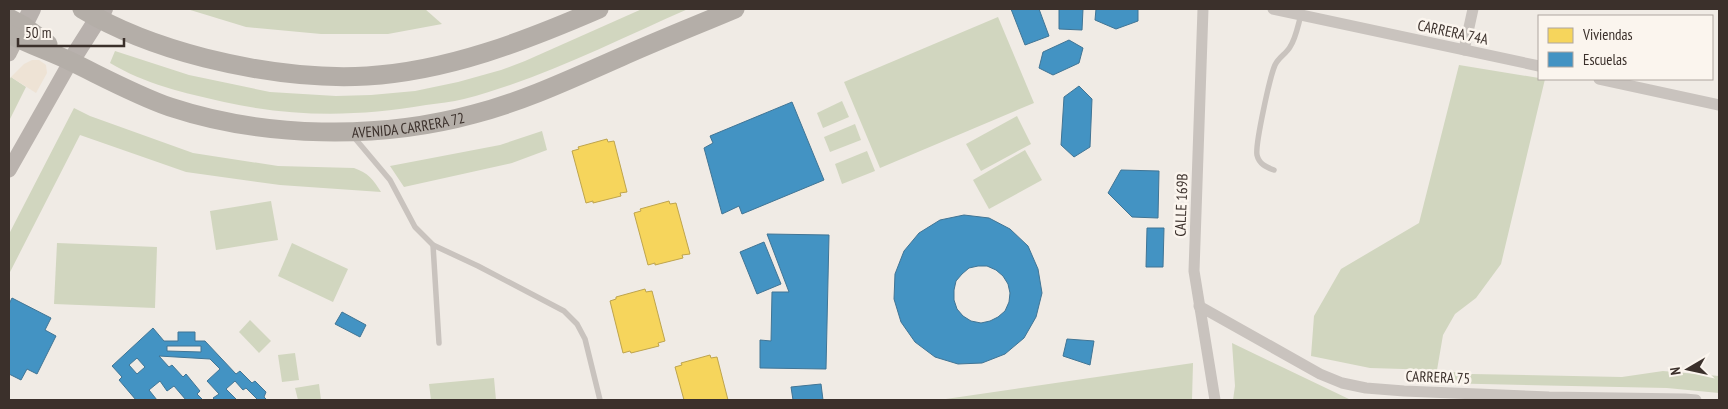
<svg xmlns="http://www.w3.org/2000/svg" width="1728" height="409" viewBox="0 0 1728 409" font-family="'PT Sans Narrow',sans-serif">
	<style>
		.green { fill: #d1d6bf }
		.plaza { fill: #eee3d5 }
		.homes { fill: #f6d55c; stroke: #bea44d }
		.schools { fill: #4393c3; stroke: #417595; fill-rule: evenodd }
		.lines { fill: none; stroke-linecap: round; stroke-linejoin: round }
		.service { stroke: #c9c3be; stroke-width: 5.5 }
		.minor { stroke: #c9c3be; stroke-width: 11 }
		.secondary { stroke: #bab3ae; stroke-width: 15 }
		.primary { stroke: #b8b1ad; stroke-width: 18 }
		.trunk { stroke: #b4aea8; stroke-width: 19 }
		.labels { text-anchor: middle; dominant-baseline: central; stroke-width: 5; stroke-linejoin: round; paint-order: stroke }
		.street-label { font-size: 15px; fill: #3b302b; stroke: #fbf5ee }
	</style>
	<rect width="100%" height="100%" fill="#f0ebe5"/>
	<g class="green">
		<polygon points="187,9 425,9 442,24 388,34 321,34 246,27"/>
		<path d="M642,9h46c-73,32 -147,70 -224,90 -12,3 -25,4 -38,6 -70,12 -133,12 -202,-3 -40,-9 -79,-18 -114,-39l5,-12 74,24 81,17 66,4 35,-1 44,-4 43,-9 43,-12 24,-9z"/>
		<polygon points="998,17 1034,103 880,168 844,82"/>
		<polygon points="1459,65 1545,79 1501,264 1476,298 1455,314 1443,335 1437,370 1471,374 1622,377 1663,371 1719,376 1719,393 1667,388 1437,383 1436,370 1370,368 1311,356 1314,316 1341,269 1419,223"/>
		<polygon points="11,77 26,87 9,121 9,80"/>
		<polygon points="842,101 849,117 823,128 817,113"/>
		<path d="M74,108l16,8 103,37 85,13 76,2c14,5 19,11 27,24l-101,-7 -94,-13 -106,-37 -71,139v-40z"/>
		<polygon points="1017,116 1031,144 981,171 966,144"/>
		<polygon points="855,124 861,140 830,152 824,137"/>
		<polygon points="542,131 547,150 512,163 404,187 390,166 500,145"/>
		<polygon points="1025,150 1042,180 989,209 973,180"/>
		<polygon points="867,151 875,171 842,184 835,164"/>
		<polygon points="271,201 278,240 216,250 210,211"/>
		<polygon points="57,243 157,247 155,308 54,304"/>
		<polygon points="292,243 348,269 333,302 278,276"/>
		<polygon points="250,320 271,341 259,353 239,332"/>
		<polygon points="1232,343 1351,400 1233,400 1235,386"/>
		<polygon points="295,353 299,380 282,382 278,355"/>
		<polygon points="1193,363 1192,400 939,400"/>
		<polygon points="494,378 496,400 431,400 429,384"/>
		<polygon points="319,384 321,400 298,400 295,388"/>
	</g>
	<polygon class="plaza" points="32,60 39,60 46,65 47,73 36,93 11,77 24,64"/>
	<g class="homes">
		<polygon points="607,139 608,142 614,141 627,192 620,193 621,196 593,203 593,201 586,203 572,151 579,149 578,147"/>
		<polygon points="669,201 670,204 676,203 690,254 682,255 683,258 655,265 655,263 648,265 634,213 641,211 640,209"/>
		<polygon points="645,289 646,292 652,291 665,341 658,343 659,346 631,353 630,351 623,353 610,301 616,299 616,297"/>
		<polygon points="710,355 711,358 717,357 728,400 684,400 675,367 682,365 681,363"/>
	</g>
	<g class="schools">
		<polygon points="1011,9 1039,9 1049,36 1025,45"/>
		<polygon points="1059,9 1083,9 1082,30 1059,29"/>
		<polygon points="1096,9 1138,9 1138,21 1116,29 1095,20"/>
		<polygon points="1069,40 1083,48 1079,63 1053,75 1039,68 1043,52"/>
		<polygon points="1079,86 1092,99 1090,147 1074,157 1061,145 1064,97"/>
		<polygon points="792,102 824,180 742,214 739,206 722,214 704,148 713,143 710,136"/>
		<polygon points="1121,170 1159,171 1158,218 1132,217 1108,193"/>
		<path d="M964,215l25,3 21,11 18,17 10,23 4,24 -6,24 -12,21 -19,16 -23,9 -24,1 -23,-7 -20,-15 -14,-20 -7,-23 1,-25 9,-23 15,-18 21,-13zM978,266h9l9,4 7,6 5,8 2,9 -1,9 -4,9 -7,6 -8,4 -9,2 -10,-2 -8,-5 -6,-7 -3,-9v-10l2,-9 6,-7 7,-6z"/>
		<polygon points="1147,228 1164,228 1163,267 1146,267"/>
		<polygon points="767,234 829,235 826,369 760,368 760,340 771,341 772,292 789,292"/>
		<polygon points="764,242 781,284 757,294 740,252"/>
		<polygon points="12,298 51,318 45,330 56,336 37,374 27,369 21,380 9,374 9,304"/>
		<polygon points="342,312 366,325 360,337 335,324"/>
		<path d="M153,328l11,13h14v-9h17v9h10l31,33 4,-3 12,12 3,-2 11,11 -2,5 3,3h-9l-12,-12 -3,2 -8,-9 -9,8 11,11h-22l-2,-2 6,-4 -12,-13 13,-12 -10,-10 -51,-3 10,11 3,-2 11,12 3,-3 14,17 -3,3 6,6h-17l-12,-14 -7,5 -7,-10 -11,9 8,10h-21l-17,-20 3,-3 -10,-11zM167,346h34v6l-34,-1zM137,358l8,9 -8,7 -8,-9z"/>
		<polygon points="1067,339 1094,341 1090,365 1063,356"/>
		<polygon points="821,384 823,400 793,400 791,387"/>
	</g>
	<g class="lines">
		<g class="service">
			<polyline points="353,136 390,180 415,227 433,245 478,266 564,311 577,324 585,339 600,400"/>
			<path d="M1274,170c-8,-3 -15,-6 -17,-15 -2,-10 13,-79 18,-90 4,-8 11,-11 15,-18 6,-9 8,-22 11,-32"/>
			<polyline points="433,245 439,343"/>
		</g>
		<g class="minor">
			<polyline points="1203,9 1194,271 1215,400"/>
			<polyline points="1273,9 1539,66"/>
			<polyline points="1464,50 1473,9"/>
			<polyline points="1599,79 1719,105"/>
			<polyline points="1199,306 1320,374 1342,383 1366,388 1404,391 1549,397 1685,399 1696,400"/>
		</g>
		<g class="secondary">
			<polyline points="9,54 17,38"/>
			<polyline points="9,170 71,61"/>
		</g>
		<g class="primary">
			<polyline points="18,37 32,9"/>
			<polyline points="71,61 104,9"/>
		</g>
		<g class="trunk">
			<path d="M82,9c38,23 80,38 123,49 52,13 108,21 162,18 81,-5 158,-35 232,-67"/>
			<polyline points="9,18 24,26 48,44"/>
			<path id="s1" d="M9,34c20,11 43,18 63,28 33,16 64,33 98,45 94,31 209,33 304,7 51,-13 99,-36 147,-57 38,-17 76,-32 114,-48"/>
		</g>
	</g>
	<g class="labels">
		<g class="street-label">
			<text transform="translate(1453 32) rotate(12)">CARRERA 74A</text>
			<text stroke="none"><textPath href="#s1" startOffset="418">AVENIDA CARRERA 72</textPath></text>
			<text transform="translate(1181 205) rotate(-88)">CALLE 169B</text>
			<text transform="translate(1438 377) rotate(2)">CARRERA 75</text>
		</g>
	</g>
	<rect width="1728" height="409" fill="none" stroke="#3b302b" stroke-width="20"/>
	<rect x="1538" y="15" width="175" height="65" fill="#fbf5ee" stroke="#aea6a0"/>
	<rect x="1548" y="28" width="25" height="15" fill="#f6d55c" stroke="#aea6a0"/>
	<text x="1583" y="40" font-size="15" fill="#3b302b">Viviendas</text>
	<rect x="1548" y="52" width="25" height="15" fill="#4393c3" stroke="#aea6a0"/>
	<text x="1583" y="65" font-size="15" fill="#3b302b">Escuelas</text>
	<g transform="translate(1688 369) rotate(261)" stroke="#fbf5ee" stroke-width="4" paint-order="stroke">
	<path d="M0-4L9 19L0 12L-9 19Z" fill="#3b302b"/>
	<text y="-8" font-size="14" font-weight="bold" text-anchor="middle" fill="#3b302b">N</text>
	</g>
	<path d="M18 38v8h106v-8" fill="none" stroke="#3b302b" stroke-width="2.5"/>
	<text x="25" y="38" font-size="15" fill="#3b302b" stroke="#fbf5ee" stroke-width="4" paint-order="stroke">50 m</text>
</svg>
